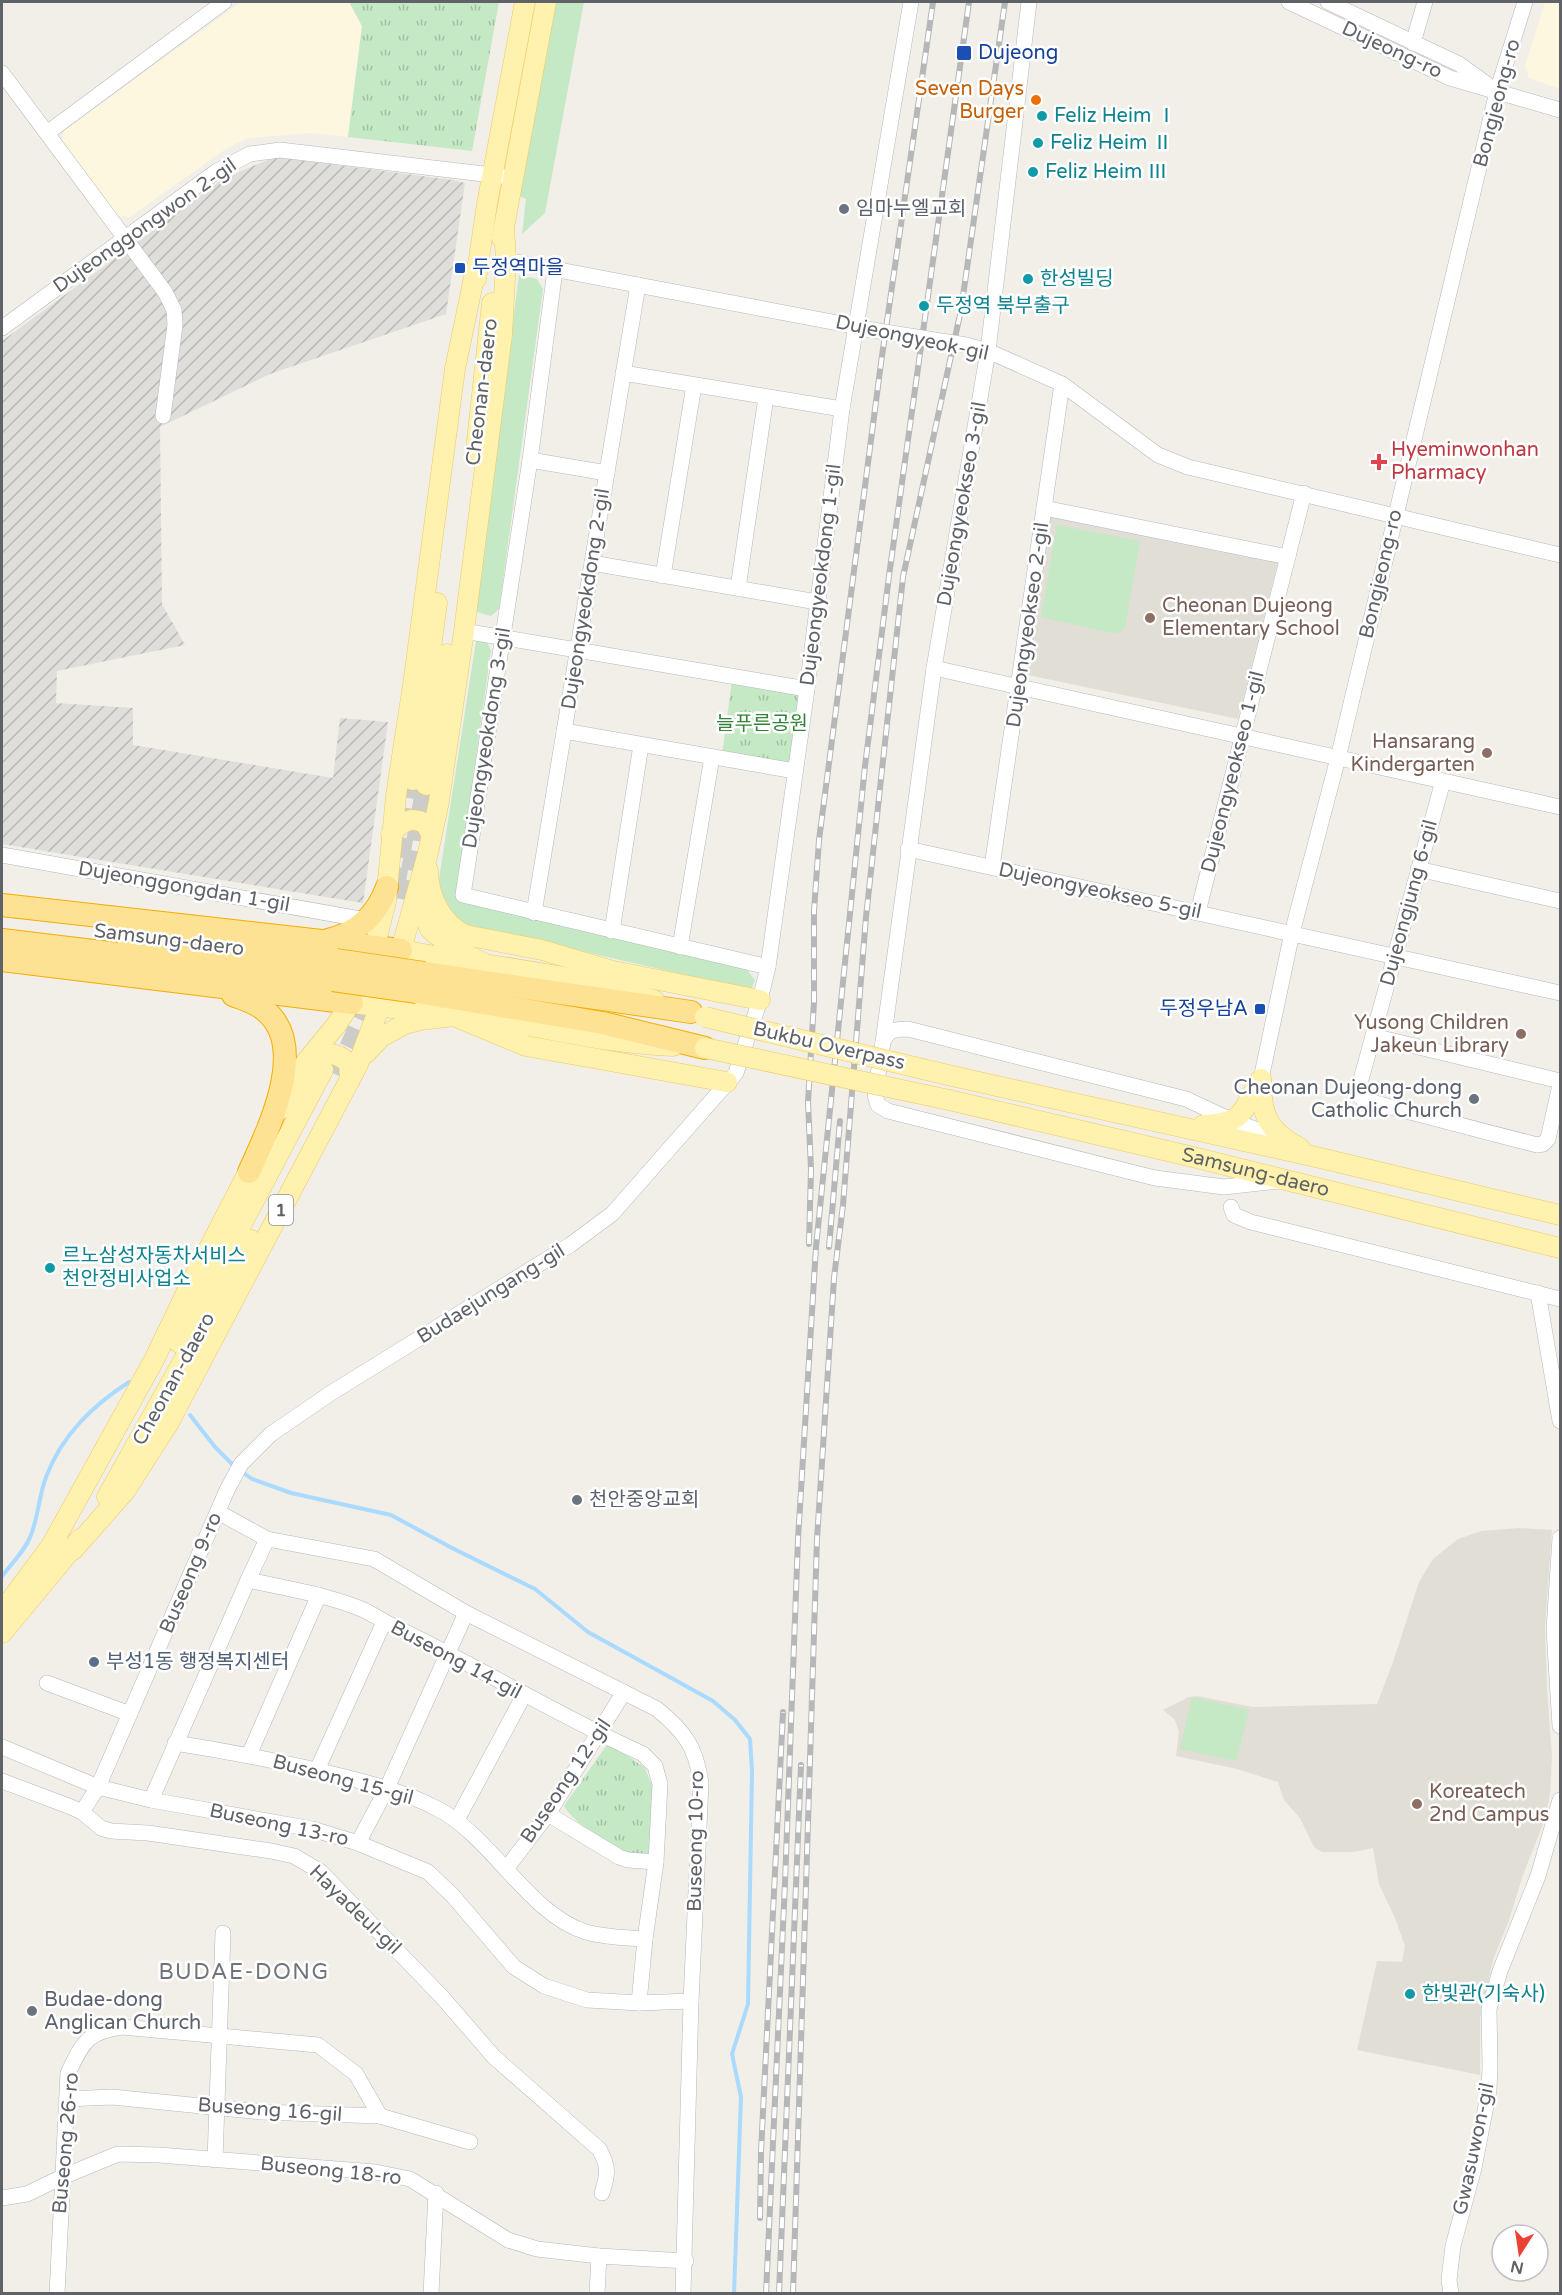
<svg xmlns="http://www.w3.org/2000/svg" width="1562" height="2295" viewBox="0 0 1562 2295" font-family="'Varela Round','Noto Sans KR',sans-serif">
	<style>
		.commercial { fill: #fef7e0 }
		.industrial { fill: url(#industrial-furrows) }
		.education { fill: #e1ded6 }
		.green { fill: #c5e8c5 }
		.park { fill: url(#park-tufts) }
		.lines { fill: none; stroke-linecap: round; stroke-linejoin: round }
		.stream { stroke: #aadaff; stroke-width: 4 }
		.major-tunnel { stroke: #ccccc8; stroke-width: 20; stroke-dasharray: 20 10; stroke-linecap: butt }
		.minor-casing { stroke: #b5b8bc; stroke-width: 16 }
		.major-casing { stroke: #f2c960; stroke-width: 21 }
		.highway-casing { stroke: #f9ab00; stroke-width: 24 }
		.minor { stroke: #fff; stroke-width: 15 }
		.major { stroke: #fff2af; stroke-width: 20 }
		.highway { stroke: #fde293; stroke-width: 22 }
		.rail-casing { stroke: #b6b7b8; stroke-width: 6 }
		.rail { stroke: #fff; stroke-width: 4; stroke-dasharray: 11; stroke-linecap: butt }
		.minor-bridge-casing { stroke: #b5b8bc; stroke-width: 16; stroke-linecap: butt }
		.major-bridge-casing { stroke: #f2c960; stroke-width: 21; stroke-linecap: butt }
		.highway-bridge-casing { stroke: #f9ab00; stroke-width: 24; stroke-linecap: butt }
		.minor-bridge { stroke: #fff; stroke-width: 15 }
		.major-bridge { stroke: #fff2af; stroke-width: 20 }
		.highway-bridge { stroke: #fde293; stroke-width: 22 }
		.transit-dot { fill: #1a4fb4; stroke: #fff; stroke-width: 2 }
		.food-dot { fill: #e8710a; stroke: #fff; stroke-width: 2 }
		.culture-dot { fill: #0f9aa8; stroke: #fff; stroke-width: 2 }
		.worship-dot { fill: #6b7280; stroke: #fff; stroke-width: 2 }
		.health-dot { fill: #e0444e; stroke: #fff; stroke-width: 2 }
		.education-dot { fill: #8d6e63; stroke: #fff; stroke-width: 2 }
		.service-dot { fill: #5c6f8a; stroke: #fff; stroke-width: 2 }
		.labels { text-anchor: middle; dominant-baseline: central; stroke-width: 5; stroke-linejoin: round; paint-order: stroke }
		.shield { fill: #fff; stroke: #8f9295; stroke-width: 1.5 }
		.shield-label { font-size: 18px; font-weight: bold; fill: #5f6368 }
		.street-label { font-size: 20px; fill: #5f6368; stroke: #fff }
		.transit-label { font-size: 20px; fill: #164399; stroke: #fff; text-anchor: start }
		.food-label { font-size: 20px; fill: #c56008; stroke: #fff; text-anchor: end }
		.culture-label { font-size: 20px; fill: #0d838f; stroke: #fff; text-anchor: start }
		.worship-label { font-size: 20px; fill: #5b616d; stroke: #fff; text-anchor: start }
		.health-label { font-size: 20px; fill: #be3a42; stroke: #fff; text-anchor: start }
		.education-label { font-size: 20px; fill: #785e54; stroke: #fff; text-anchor: start }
		.park-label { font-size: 20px; fill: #348238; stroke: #fff }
		.service-label { font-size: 20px; fill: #4e5e75; stroke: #fff; text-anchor: start }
		.quarter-label { font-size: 22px; letter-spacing: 1.5px; fill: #70757a; stroke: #fff }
	</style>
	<defs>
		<pattern id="industrial-furrows" width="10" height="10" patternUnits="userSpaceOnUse" patternTransform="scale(1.5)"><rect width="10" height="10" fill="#e0deda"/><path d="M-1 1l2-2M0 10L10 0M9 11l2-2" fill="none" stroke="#b9b8b5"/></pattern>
		<pattern id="park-tufts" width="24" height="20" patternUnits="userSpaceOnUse" patternTransform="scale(1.5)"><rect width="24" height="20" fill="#c5e8c5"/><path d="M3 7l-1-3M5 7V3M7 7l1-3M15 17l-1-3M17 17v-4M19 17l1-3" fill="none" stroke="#a3c0a4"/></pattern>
	</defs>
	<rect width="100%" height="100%" fill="#f1efe8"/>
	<g class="commercial">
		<polygon points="241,2 349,2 362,26 348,137 311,133 248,138 227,148 130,217 117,216 62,141 64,131"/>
		<polygon points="1545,2 1560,2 1560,89 1529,78 1525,66"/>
	</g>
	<polygon class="industrial" points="274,157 453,180 465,183 446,314 270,374 160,427 162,604 185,645 57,671 56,703 133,708 133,745 333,778 340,718 388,722 363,903 2,844 2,341 223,179"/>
	<g class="education">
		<polygon points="1050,516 1278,562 1238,719 1028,675"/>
		<polygon points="1519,1528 1552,1530 1545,1627 1547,1688 1552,1757 1550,1794 1545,1819 1523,1875 1509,1920 1493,1960 1480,2018 1480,2075 1357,2050 1377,1961 1402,1962 1405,1946 1395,1918 1379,1884 1373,1848 1353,1852 1322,1852 1314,1847 1300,1818 1284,1800 1278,1782 1237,1769 1176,1756 1179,1732 1175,1720 1163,1710 1189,1697 1197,1696 1253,1707 1377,1704 1393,1662 1419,1582 1433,1559 1458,1539 1481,1531"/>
	</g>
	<g class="green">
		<polygon points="554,2 584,2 545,213 522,234 526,199 518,195"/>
		<polygon points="519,275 537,279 543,289 499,609 491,616 477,612 476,607"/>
		<polygon points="1057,525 1140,541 1125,628 1116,634 1041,617"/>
		<path d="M476,641l11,1 4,9 -35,248 4,3 285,65 10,13 -4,10 -292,-67c-12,-14 -18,-25 -20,-44z"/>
		<polygon points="1192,1697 1249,1710 1236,1761 1180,1749"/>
	</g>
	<g class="park">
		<polygon points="349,2 499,2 472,151 348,137 362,26"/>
		<polygon points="732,681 802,692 791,767 722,755"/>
		<path d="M606,1746h8l31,22 10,25 -4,58c-5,4 -17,6 -23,4 -17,-4 -56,-35 -64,-49z"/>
	</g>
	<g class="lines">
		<g class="stream">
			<polyline points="190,1415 215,1447 235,1467"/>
			<polyline points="241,1471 252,1479 291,1493 391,1515 452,1548 535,1589 588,1632 713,1701 735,1720 750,1739 752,1771 748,2004 732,2054 741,2097 734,2294"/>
			<path d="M2,1576c10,-13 23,-25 29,-41 7,-18 8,-39 15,-58 16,-42 46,-71 83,-95"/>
		</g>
		<g class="major-tunnel">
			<polyline points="395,887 413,780"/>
			<polyline points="406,900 426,785"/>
			<polyline points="337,1075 375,990"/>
		</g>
		<defs>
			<g id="minor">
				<polyline points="1289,2 1450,78 1560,110"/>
				<polyline points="1328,2 1459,64 1488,85"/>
				<polyline points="1413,43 1425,2"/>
				<polyline points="2,73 165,292 174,310 175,325 163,416"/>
				<polyline points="47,133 224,2"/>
				<polyline points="506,260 864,328"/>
				<polyline points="555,270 530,460 463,895 768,967"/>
				<polyline points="2,328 217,171 250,154 280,150 501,176"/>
				<polyline points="966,345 988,351 1062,384 1158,455 1188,467 1560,555"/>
				<polyline points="623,373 842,409"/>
				<polyline points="530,460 607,473"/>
				<polyline points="1044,508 1288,557"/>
				<polyline points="592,563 817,602"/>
				<polyline points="663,576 694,385"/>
				<polyline points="738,588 766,397"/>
				<polyline points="464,631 807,689"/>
				<polyline points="934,668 1560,807"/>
				<polyline points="564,731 795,771"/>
				<polyline points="1443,781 1357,1094 1364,1100 1537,1145 1543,1144 1548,1139 1560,1085"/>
				<polyline points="908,849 1560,993"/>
				<polyline points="2,855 366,920"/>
				<polyline points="992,867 1062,384"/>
				<polyline points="1418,869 1560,901"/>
				<polyline points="1198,912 1304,493"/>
				<polyline points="534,913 638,285"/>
				<polyline points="612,931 641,745"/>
				<polyline points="680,947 712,757"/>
				<polyline points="1373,1036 1560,1081"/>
				<polyline points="883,1042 934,668 988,351 1029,2"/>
				<polyline points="1261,1079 1292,933 1338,758 1497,92 1525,2"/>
				<path d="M1278,1181l-54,6 -69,-9 -267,-67 -10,-6 -3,-10 8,-53c5,-12 12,-13 25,-13l278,70 47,22 49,18"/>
				<polyline points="1231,1207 1234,1215 1251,1222 1560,1299"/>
				<polyline points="1538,1293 1560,1421"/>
				<path d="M218,1512l49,27 107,20 92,54 191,96c28,23 39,38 44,74l-10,218 -8,293"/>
				<polyline points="1560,1538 1554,1629 1560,1726"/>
				<polyline points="248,1580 267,1539"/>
				<polyline points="47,1683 130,1714"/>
				<path d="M175,1743c57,9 114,20 170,34 31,8 62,16 91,31 55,27 92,106 150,124 19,5 39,6 59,7"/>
				<polyline points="2,1747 98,1787 151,1800 312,1829 358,1843 428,1872 453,1896 514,1967 544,1986 587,2000 639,2003 691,2001"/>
				<polyline points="249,1755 319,1595"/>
				<polyline points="317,1770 384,1622"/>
				<path d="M2,1781l69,26 11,5 19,16 10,3 37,2 123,18 23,5 27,16 121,125 52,60 105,92c10,17 9,26 3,44"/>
				<path d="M151,1800l97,-220c37,8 75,14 111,28 13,5 26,15 40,21 82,39 160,87 244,125l12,12 5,18 -4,78 -11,77 -6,64"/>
				<polyline points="82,1812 98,1787 227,1490 241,1464 271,1434 331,1393 570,1245 612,1214 736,1073 760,1000 768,967 807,689 842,409 911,2"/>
				<polyline points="548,1814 619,1857 628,1860 656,1862"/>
				<polyline points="457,1820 524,1695"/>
				<polyline points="358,1843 387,1788 466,1613"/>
				<polyline points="506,1869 548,1814 624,1692"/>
				<polyline points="67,2099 112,2097 261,2112 380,2116 470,2142"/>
				<polyline points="215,2160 223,1933"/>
				<polyline points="2,2198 27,2194 62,2177 118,2154 159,2155 375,2172 410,2179 508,2240 537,2249 599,2256 686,2261"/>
				<path d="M57,2294l11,-221c15,-30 18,-41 54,-46l196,18 38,29 24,42"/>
				<polyline points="431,2294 436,2193"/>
				<polyline points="597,2294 599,2256"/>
				<polyline points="1451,2294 1449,2280 1453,2246 1474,2168 1489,2090 1490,2067 1489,2009 1500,1971 1538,1876 1560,1800"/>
			</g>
			<g id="major">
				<polyline points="502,238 546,2"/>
				<polyline points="476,279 487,204 525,2"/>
				<polyline points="476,450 492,303"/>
				<polyline points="413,780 437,603"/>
				<polyline points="426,785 447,654"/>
				<path d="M391,834c12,-13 20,-19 36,-9l4,10"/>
				<path d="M428,870c0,26 13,53 37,65l77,15 71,21 147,29"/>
				<polyline points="417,899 430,929 434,933 456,949 485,964 589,981 654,1000"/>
				<polyline points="401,950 469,962"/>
				<polyline points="371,961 386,901 396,796 413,685 455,369 476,268"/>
				<polyline points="352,1003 433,1013"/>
				<path d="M477,1018c66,8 130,26 196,28"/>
				<polyline points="366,1053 381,1037 405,1024 420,1020 454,1016 526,1046 727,1082"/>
				<path d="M307,1061c19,-7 25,-12 42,2l1,17"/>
				<polyline points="952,1076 1316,1157 1560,1215"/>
				<path d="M1261,1081c0,35 8,51 39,67"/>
				<path id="s1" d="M949,1100l240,56 371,92"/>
				<polyline points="281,1109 306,1062 337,1024 358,991"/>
				<path d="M1203,1125c44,-2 38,-14 58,-46"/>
				<polyline points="179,1343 323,1070"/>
				<polyline points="107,1497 251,1240"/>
				<polyline points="50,1548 154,1360 190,1285 255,1159"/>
				<polyline points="73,1550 125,1491 168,1424 358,1064 401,950 428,853 439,801 464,631 502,335 506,260 504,227"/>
				<polyline points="2,1612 57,1538"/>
				<polyline points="2,1633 80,1539"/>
			</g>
			<g id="highway">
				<polyline points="2,905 401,950"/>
				<polyline points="126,935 336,960"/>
				<polyline points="2,940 333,980"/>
				<path d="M328,940c30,-7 49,-25 59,-53"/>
				<polyline points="2,960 352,1003"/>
				<polyline points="424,973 691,1012"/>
				<polyline points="417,992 603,1023 705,1048"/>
				<path d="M233,995c10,4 21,7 30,14 48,35 5,121 -14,163"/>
			</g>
		</defs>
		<use href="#minor" class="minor-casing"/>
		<use href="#major" class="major-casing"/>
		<use href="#highway" class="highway-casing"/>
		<use href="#minor" class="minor"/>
		<use href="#major" class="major"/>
		<use href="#highway" class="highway"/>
		<defs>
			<g id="rail">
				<polyline points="809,1244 811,1169 808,1102 814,1002 814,911 819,840 881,363 933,2"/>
				<polyline points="829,1247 840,1121"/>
				<polyline points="760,2218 761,2152 783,1712"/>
				<polyline points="766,2294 785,1883 798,1539 816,1247 865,766 889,576 969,2"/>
				<polyline points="779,2294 801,1765"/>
				<polyline points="793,2294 817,1539 834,1278 843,1205 866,917 903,577 961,310 1005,2"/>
			</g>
		</defs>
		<use href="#rail" class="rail-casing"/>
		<use href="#rail" class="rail"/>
		<defs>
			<polyline id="minor-bridge" points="866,329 966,345"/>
			<g id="major-bridge">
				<polyline points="705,1017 952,1076"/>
				<polyline points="705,1048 949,1100"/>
			</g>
			<g id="highway-bridge">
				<polyline points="336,960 424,973"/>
				<polyline points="333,980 417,992"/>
			</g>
		</defs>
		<use href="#minor-bridge" class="minor-bridge-casing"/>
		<use href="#major-bridge" class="major-bridge-casing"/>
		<use href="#highway-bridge" class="highway-bridge-casing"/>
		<use href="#minor-bridge" class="minor-bridge"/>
		<use href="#major-bridge" class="major-bridge"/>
		<use href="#highway-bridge" class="highway-bridge"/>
	</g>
	<g class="transit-dot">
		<rect x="956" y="45" width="16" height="16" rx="3"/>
		<rect x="454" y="262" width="12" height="12" rx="3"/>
		<rect x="1254" y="1003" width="12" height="12" rx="3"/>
	</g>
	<circle class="food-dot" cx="1036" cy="100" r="6"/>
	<g class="culture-dot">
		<circle cx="1042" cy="116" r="6"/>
		<circle cx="1038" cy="143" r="6"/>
		<circle cx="1033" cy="172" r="6"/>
		<circle cx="1028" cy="279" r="6"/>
		<circle cx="924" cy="306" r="6"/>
		<circle cx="50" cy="1268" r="6"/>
		<circle cx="1410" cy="1994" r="6"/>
	</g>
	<g class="worship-dot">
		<circle cx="844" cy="209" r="6"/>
		<circle cx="1474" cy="1099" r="6"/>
		<circle cx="577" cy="1500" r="6"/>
		<circle cx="32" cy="2011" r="6"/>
	</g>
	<path class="health-dot" d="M1376 453h6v6h6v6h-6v6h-6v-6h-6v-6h6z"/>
	<g class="education-dot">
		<circle cx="1150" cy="618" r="6"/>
		<circle cx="1487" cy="753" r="6"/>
		<circle cx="1521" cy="1034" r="6"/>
		<circle cx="1417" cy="1804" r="6"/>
	</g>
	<circle class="service-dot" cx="94" cy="1662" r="6"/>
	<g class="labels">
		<rect class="shield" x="269" y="1195" width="24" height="30" rx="4.5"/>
		<g class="shield-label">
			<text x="281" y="1210">1</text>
		</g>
		<g class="street-label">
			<text transform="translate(1392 50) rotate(25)">Dujeong-ro</text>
			<text transform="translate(1497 103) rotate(-75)">Bongjeong-ro</text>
			<text transform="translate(145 226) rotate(-35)">Dujeonggongwon 2-gil</text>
			<text transform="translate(912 338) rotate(12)">Dujeongyeok-gil</text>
			<text transform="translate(482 392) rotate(-83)">Cheonan-daero</text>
			<text transform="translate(962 504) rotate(-80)">Dujeongyeokseo 3-gil</text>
			<text transform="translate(1381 574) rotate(-77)">Bongjeong-ro</text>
			<text transform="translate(821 575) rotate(-83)">Dujeongyeokdong 1-gil</text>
			<text transform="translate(586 599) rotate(-81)">Dujeongyeokdong 2-gil</text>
			<text transform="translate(1028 625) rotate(-82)">Dujeongyeokseo 2-gil</text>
			<text transform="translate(487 738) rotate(-81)">Dujeongyeokdong 3-gil</text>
			<text transform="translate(1233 772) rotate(-76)">Dujeongyeokseo 1-gil</text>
			<text transform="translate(184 887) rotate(10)">Dujeonggongdan 1-gil</text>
			<text transform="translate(1100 891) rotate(12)">Dujeongyeokseo 5-gil</text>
			<text transform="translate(1409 903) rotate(-75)">Dujeongjung 6-gil</text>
			<text transform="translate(169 940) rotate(7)">Samsung-daero</text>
			<text transform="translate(829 1046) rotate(13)">Bukbu Overpass</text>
			<text stroke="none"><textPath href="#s1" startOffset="315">Samsung-daero</textPath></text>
			<text transform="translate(491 1294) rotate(-32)">Budaejungang-gil</text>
			<text transform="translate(174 1379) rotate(-61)">Cheonan-daero</text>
			<text transform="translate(191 1573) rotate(-67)">Buseong 9-ro</text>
			<text transform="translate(456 1660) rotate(28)">Buseong 14-gil</text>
			<text transform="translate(343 1780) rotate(15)">Buseong 15-gil</text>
			<text transform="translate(566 1781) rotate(-56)">Buseong 12-gil</text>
			<text transform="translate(279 1825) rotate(12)">Buseong 13-ro</text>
			<text transform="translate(696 1841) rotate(-89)">Buseong 10-ro</text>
			<text transform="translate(355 1910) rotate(44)">Hayadeul-gil</text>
			<text transform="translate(270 2110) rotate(4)">Buseong 16-gil</text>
			<text transform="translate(66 2143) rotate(-85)">Buseong 26-ro</text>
			<text transform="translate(1474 2149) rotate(-78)">Gwasuwon-gil</text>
			<text transform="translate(331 2171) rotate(6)">Buseong 18-ro</text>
		</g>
		<g class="transit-label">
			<text x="978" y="53">Dujeong</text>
			<text x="472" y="268">두정역마을</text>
			<text x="1248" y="1009" text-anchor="end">두정우남A</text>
		</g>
		<g class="food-label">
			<text x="1024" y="89">Seven Days<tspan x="1024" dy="23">Burger</tspan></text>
		</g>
		<g class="culture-label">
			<text x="1054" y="116">Feliz Heim Ⅰ</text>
			<text x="1050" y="143">Feliz Heim Ⅱ</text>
			<text x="1045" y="172">Feliz Heim Ⅲ</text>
			<text x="1040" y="279">한성빌딩</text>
			<text x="936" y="306">두정역 북부출구</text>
			<text x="62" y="1256">르노삼성자동차서비스<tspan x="62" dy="23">천안정비사업소</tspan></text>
			<text x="1422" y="1994">한빛관(기숙사)</text>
		</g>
		<g class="worship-label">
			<text x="856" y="209">임마누엘교회</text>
			<text x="1462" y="1088" text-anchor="end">Cheonan Dujeong-dong<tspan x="1462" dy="23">Catholic Church</tspan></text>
			<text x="589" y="1500">천안중앙교회</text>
			<text x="44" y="2000">Budae-dong<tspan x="44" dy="23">Anglican Church</tspan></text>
		</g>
		<g class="health-label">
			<text x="1391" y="450">Hyeminwonhan<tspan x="1391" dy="23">Pharmacy</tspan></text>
		</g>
		<g class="education-label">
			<text x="1162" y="606">Cheonan Dujeong<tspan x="1162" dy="23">Elementary School</tspan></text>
			<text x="1475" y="742" text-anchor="end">Hansarang<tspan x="1475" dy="23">Kindergarten</tspan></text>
			<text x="1509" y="1023" text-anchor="end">Yusong Children<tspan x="1509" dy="23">Jakeun Library</tspan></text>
			<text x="1429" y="1792">Koreatech<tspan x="1429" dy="23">2nd Campus</tspan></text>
		</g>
		<g class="park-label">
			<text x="762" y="724">늘푸른공원</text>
		</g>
		<g class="service-label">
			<text x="106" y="1662">부성1동 행정복지센터</text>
		</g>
		<g class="quarter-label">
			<text x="244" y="1972">BUDAE-DONG</text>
		</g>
	</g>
	<rect width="1562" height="2295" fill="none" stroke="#5f6368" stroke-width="6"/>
	<g transform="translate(1520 2253) rotate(192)"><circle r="28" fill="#ffffff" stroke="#bfc1c3" stroke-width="1.5"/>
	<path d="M0-4.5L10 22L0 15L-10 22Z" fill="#ea4335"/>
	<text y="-9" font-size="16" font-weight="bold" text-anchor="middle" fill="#5f6368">N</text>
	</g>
</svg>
